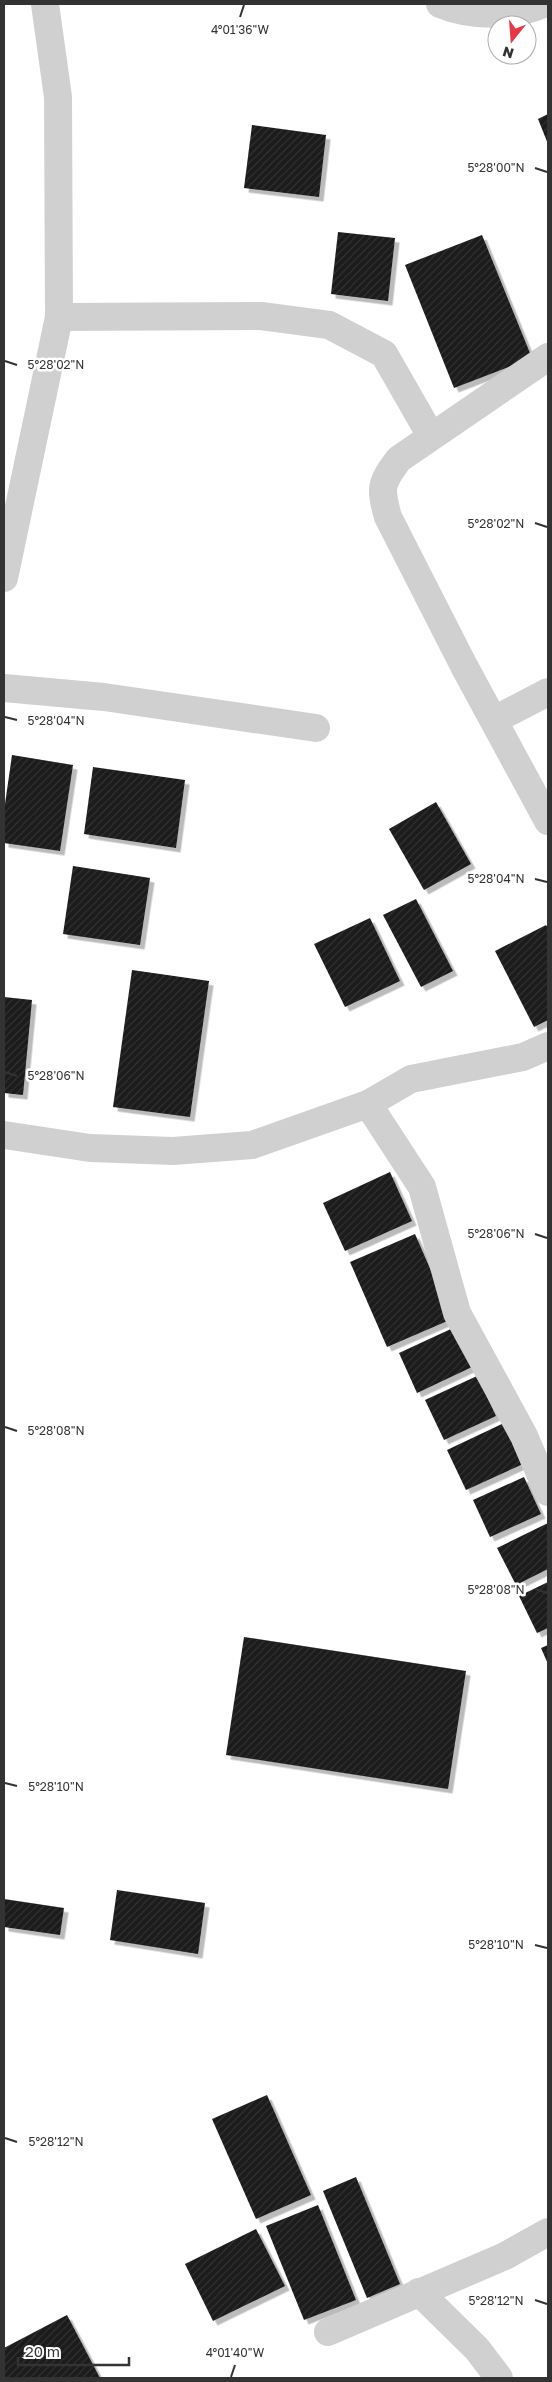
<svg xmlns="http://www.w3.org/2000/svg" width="552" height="2382" viewBox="0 0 552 2382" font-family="'Golos Text',sans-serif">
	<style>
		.building { fill: url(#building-hatch); filter: url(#shadow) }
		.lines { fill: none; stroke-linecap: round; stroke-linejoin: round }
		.street { stroke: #d0d0d0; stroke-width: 28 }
		.ticks { fill: none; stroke: #333; stroke-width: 2 }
		.ticks-label { font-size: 12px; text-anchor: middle; fill: #333; stroke: #fff; stroke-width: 5; stroke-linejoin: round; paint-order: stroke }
	</style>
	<defs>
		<pattern id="building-hatch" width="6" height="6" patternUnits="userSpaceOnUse" patternTransform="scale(1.25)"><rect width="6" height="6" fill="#1a1a1a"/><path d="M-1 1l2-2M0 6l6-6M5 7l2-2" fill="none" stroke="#333"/></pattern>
		<filter id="shadow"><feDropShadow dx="4.5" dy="4.5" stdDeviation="0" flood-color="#0004"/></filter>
	</defs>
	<rect width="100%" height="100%" fill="#fff"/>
	<g class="building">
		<polygon points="548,114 548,144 538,119"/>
		<polygon points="252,125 326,135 319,197 244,188"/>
		<polygon points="338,232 395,238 388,301 331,294"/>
		<polygon points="482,235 532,358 454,388 405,265"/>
		<polygon points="12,755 73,765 60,851 4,843 4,811"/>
		<polygon points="93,767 185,780 176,848 84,834"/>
		<polygon points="436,802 471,864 424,890 389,829"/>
		<polygon points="73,866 150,878 140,945 63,934"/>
		<polygon points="416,899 453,971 421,987 383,915"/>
		<polygon points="370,918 400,981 345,1007 314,944"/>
		<polygon points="546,925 548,928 548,1020 534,1027 495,951"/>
		<polygon points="132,970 209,981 190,1117 113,1107"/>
		<polygon points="4,997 32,1000 23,1095 4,1093"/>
		<polygon points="390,1172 412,1221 345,1251 323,1203"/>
		<polygon points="415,1234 452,1319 387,1347 350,1262"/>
		<polygon points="453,1328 472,1367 417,1393 399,1353"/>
		<polygon points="477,1376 496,1416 444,1440 425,1400"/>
		<polygon points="504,1423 523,1464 466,1490 447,1450"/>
		<polygon points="524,1477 541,1514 490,1537 473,1500"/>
		<polygon points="548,1523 548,1569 516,1585 497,1548"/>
		<polygon points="548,1582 548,1628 537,1633 519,1596"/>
		<polygon points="244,1637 466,1671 448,1789 226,1755"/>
		<polygon points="548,1645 548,1664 541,1648"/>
		<polygon points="117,1890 205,1903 198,1954 110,1940"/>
		<polygon points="4,1899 64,1908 60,1935 4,1927"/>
		<polygon points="267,2095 311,2195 256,2219 212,2119"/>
		<polygon points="356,2177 400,2284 367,2298 323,2191"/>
		<polygon points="318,2205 356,2300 304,2320 266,2226"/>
		<polygon points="256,2229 285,2286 213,2321 185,2264"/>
		<polygon points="67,2315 100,2378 4,2378 4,2348"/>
	</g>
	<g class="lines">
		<g class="street">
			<path d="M440,4c29,12 74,14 103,0"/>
			<polyline points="59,317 261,316 329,325 384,354 431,436"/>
			<path d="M548,357l-149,102c-19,25 -19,29 -11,58l76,149 84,155"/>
			<polyline points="4,578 59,317 58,97 45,4"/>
			<polyline points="4,688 104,697 316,728"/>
			<polyline points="494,720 548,692"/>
			<polyline points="368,1104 422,1187 457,1313 524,1436 548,1492"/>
			<polyline points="4,1135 90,1148 173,1151 252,1145 368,1104 411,1079 523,1057 548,1046"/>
			<polyline points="419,2292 477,2349 499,2378"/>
			<polyline points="328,2332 505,2256 548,2232"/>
		</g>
	</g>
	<path class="ticks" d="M240,17l4,-12M535,168l12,4M5,361l12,4M535,523l12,4M5,717l12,3M535,879l12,3M5,1072l12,4M535,1234l12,4M5,1427l12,4M535,1589l12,4M5,1783l12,3M535,1945l12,3M5,2138l12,4M535,2300l12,4M231,2377l4,-12"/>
	<g class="ticks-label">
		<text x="240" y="34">4°01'36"W</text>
		<text x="496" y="172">5°28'00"N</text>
		<text x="56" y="369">5°28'02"N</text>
		<text x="496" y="528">5°28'02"N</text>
		<text x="56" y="725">5°28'04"N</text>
		<text x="496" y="883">5°28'04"N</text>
		<text x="56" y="1080">5°28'06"N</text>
		<text x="496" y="1238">5°28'06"N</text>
		<text x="56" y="1435">5°28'08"N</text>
		<text x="496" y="1594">5°28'08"N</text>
		<text x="56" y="1791">5°28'10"N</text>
		<text x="496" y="1949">5°28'10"N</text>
		<text x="56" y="2146">5°28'12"N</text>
		<text x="496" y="2305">5°28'12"N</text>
		<text x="235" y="2357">4°01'40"W</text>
	</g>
	<rect width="552" height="2382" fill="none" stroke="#333333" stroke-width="10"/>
	<g transform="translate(512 40) rotate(197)"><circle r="24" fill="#ffffff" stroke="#adadad"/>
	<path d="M0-4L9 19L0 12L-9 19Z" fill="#e63946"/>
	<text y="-8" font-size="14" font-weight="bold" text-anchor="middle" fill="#333333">N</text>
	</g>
	<path d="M18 2357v8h111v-8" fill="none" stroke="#333333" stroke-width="2.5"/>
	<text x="25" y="2357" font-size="15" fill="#333333" stroke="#ffffff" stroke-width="4" paint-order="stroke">20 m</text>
</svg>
